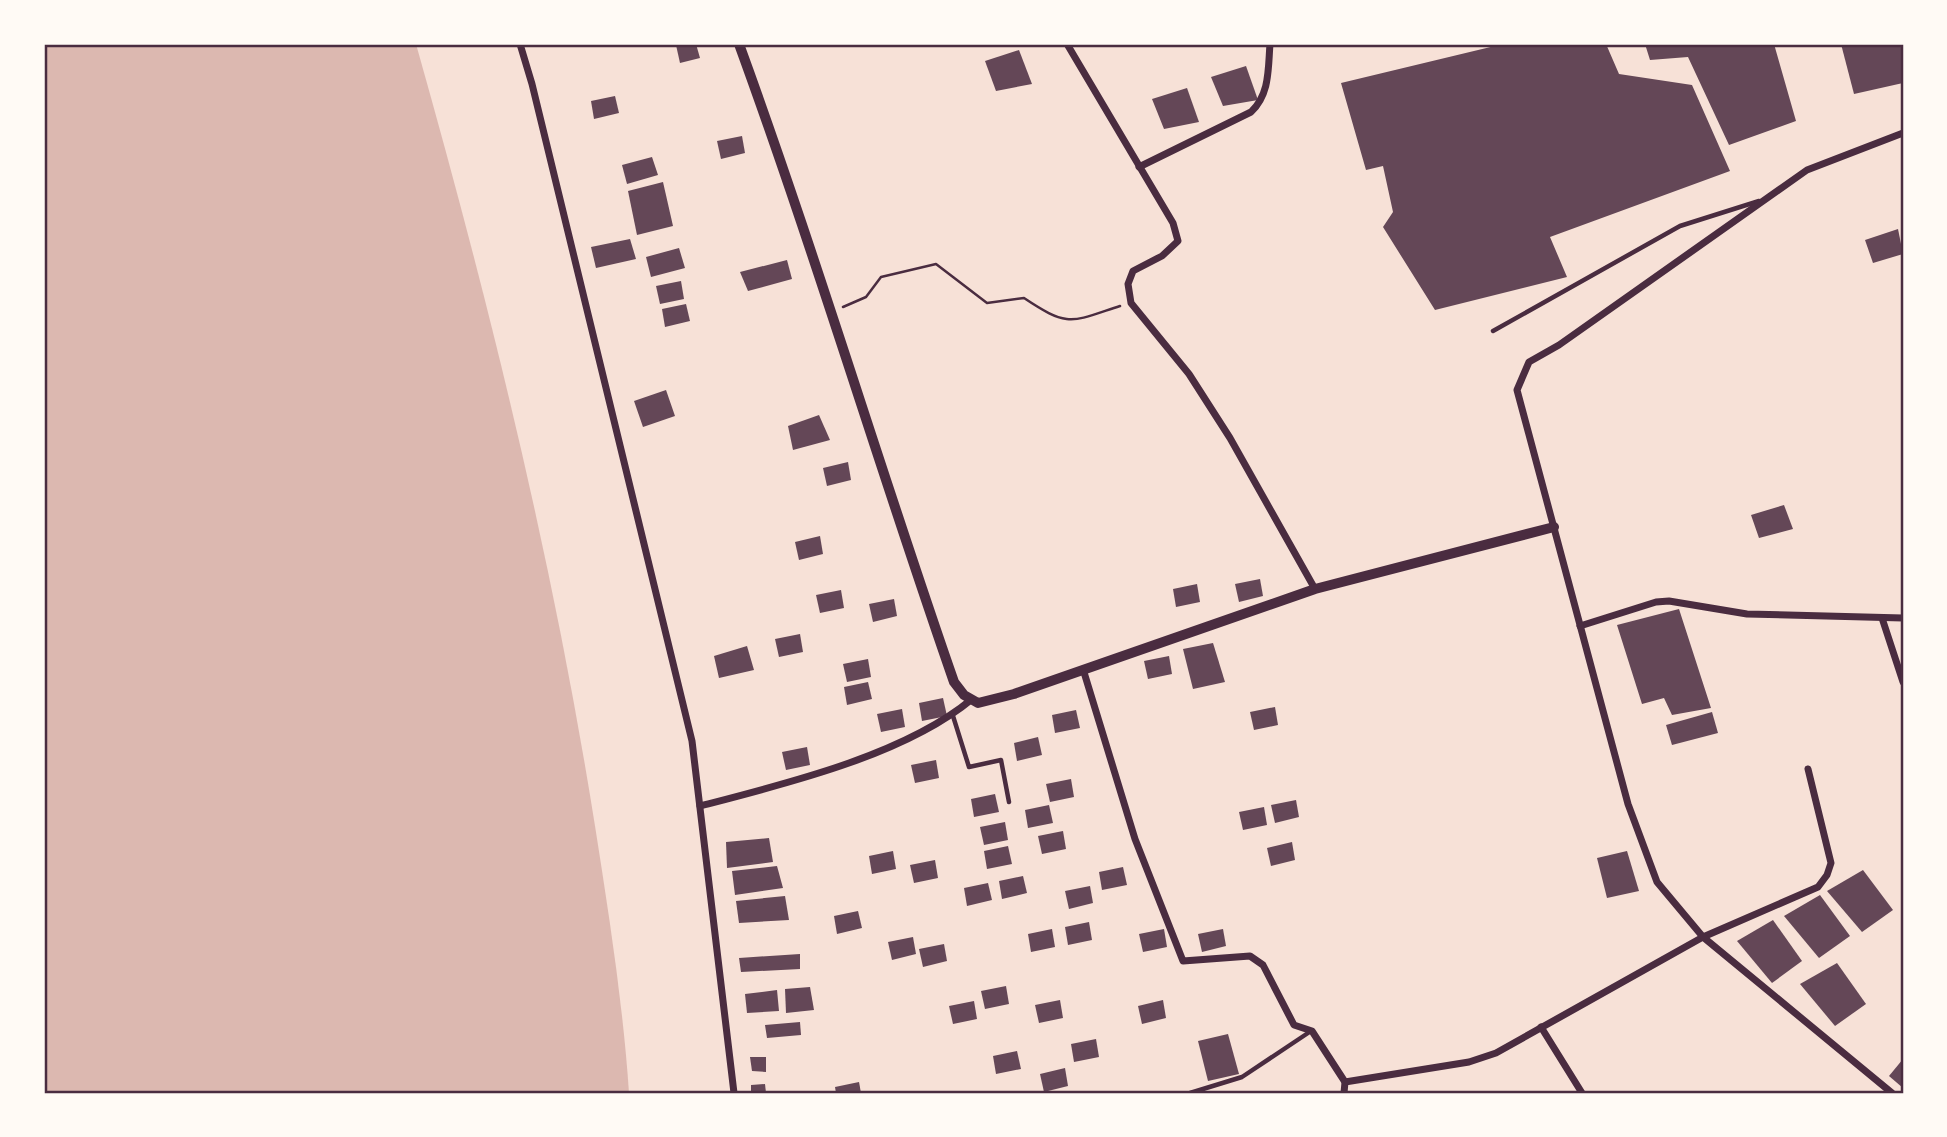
<svg xmlns="http://www.w3.org/2000/svg" width="1947" height="1137" viewBox="0 0 1947 1137" font-family="Montserrat,sans-serif">
	<style>
		.water { fill: #dcb8b0 }
		.building { fill: #644757 }
		.lines { fill: none; stroke-linecap: round; stroke-linejoin: round }
		.path { stroke: #4a2c40; stroke-width: 2.5 }
		.service { stroke: #4a2c40; stroke-width: 4.5 }
		.minor { stroke: #4a2c40; stroke-width: 7 }
		.tertiary { stroke: #4a2c40; stroke-width: 10 }
		.neatline { fill: none; stroke: #4a2c40; stroke-width: 2.5 }
	</style>
	<rect width="100%" height="100%" fill="#f7e1d7"/>
	<path class="water" d="M44,44h372c73,258 137,517 179,782 14,89 28,178 34,267h-585z"/>
	<g class="building">
		<polygon points="696,44 700,58 680,63 676,45"/>
		<polygon points="1503,44 1606,44 1619,74 1692,85 1730,171 1550,237 1567,277 1435,310 1383,227 1393,212 1383,166 1366,170 1341,83"/>
		<polygon points="1645,44 1774,44 1796,121 1729,145 1688,57 1650,60"/>
		<polygon points="1841,44 1903,44 1903,83 1854,94"/>
		<polygon points="1019,50 1032,84 996,91 985,61"/>
		<polygon points="1246,66 1258,100 1223,106 1211,77"/>
		<polygon points="1187,88 1199,122 1164,129 1152,99"/>
		<polygon points="615,96 619,113 594,119 591,101"/>
		<polygon points="742,136 745,153 721,159 717,141"/>
		<polygon points="652,157 658,175 627,184 622,165"/>
		<polygon points="663,182 673,226 637,235 628,191"/>
		<polygon points="1898,229 1903,254 1873,263 1865,240"/>
		<polygon points="630,239 636,259 596,268 591,247"/>
		<polygon points="679,248 685,268 651,277 646,257"/>
		<polygon points="787,260 792,279 748,291 740,272"/>
		<polygon points="681,281 684,299 660,304 656,286"/>
		<polygon points="686,304 690,321 665,327 662,309"/>
		<polygon points="666,390 675,416 643,427 634,401"/>
		<polygon points="819,415 830,440 793,450 788,426"/>
		<polygon points="848,462 851,480 827,486 823,468"/>
		<polygon points="1784,505 1793,529 1759,538 1751,515"/>
		<polygon points="820,536 823,554 799,560 795,542"/>
		<polygon points="1260,579 1263,596 1239,602 1235,584"/>
		<polygon points="1197,584 1200,602 1176,607 1173,589"/>
		<polygon points="841,590 844,608 820,613 816,595"/>
		<polygon points="894,599 897,616 873,622 869,604"/>
		<polygon points="1679,609 1711,708 1672,715 1664,698 1642,704 1617,625"/>
		<polygon points="800,634 803,652 779,657 775,639"/>
		<polygon points="1213,643 1225,682 1193,689 1183,649"/>
		<polygon points="747,646 754,670 719,678 714,656"/>
		<polygon points="1169,656 1172,674 1148,679 1144,661"/>
		<polygon points="868,659 871,677 847,682 843,664"/>
		<polygon points="868,682 872,699 847,705 844,687"/>
		<polygon points="943,698 947,716 922,721 919,703"/>
		<polygon points="1275,707 1278,725 1254,730 1250,712"/>
		<polygon points="902,709 905,727 881,732 877,714"/>
		<polygon points="1076,710 1080,728 1055,733 1052,715"/>
		<polygon points="1712,712 1718,733 1672,745 1666,725"/>
		<polygon points="1038,737 1042,755 1017,761 1014,743"/>
		<polygon points="807,747 810,765 786,770 782,752"/>
		<polygon points="936,760 939,778 915,783 911,765"/>
		<polygon points="1071,779 1074,797 1050,802 1046,784"/>
		<polygon points="995,794 999,812 974,817 971,799"/>
		<polygon points="1296,800 1299,817 1275,823 1271,805"/>
		<polygon points="1049,805 1053,823 1028,828 1025,810"/>
		<polygon points="1264,807 1267,825 1243,830 1239,812"/>
		<polygon points="1005,822 1008,840 984,845 980,827"/>
		<polygon points="1063,831 1066,849 1042,854 1038,836"/>
		<polygon points="769,838 773,862 727,868 726,842"/>
		<polygon points="1292,842 1295,860 1271,866 1267,848"/>
		<polygon points="1008,846 1012,864 987,869 984,851"/>
		<polygon points="893,851 896,869 872,874 869,856"/>
		<polygon points="1627,851 1639,891 1607,898 1597,858"/>
		<polygon points="935,860 938,878 914,883 910,865"/>
		<polygon points="777,866 783,888 735,895 732,871"/>
		<polygon points="1123,867 1127,885 1102,890 1099,872"/>
		<polygon points="1863,870 1893,910 1862,932 1827,891"/>
		<polygon points="1023,876 1027,893 1002,899 999,881"/>
		<polygon points="988,883 992,900 967,906 964,888"/>
		<polygon points="1090,886 1093,903 1069,909 1065,891"/>
		<polygon points="1820,895 1850,936 1819,958 1784,916"/>
		<polygon points="785,896 789,920 739,923 736,901"/>
		<polygon points="858,911 862,928 837,934 834,916"/>
		<polygon points="1773,920 1802,961 1772,983 1737,941"/>
		<polygon points="1089,922 1092,940 1068,945 1065,927"/>
		<polygon points="1052,929 1055,947 1031,952 1028,934"/>
		<polygon points="1164,929 1167,947 1143,952 1139,934"/>
		<polygon points="1223,929 1226,946 1202,952 1198,934"/>
		<polygon points="913,937 916,954 892,960 888,942"/>
		<polygon points="944,944 947,961 923,967 919,949"/>
		<polygon points="800,954 800,969 741,972 739,958"/>
		<polygon points="1837,963 1866,1004 1835,1026 1800,984"/>
		<polygon points="1006,986 1009,1004 985,1009 981,991"/>
		<polygon points="810,987 814,1010 786,1013 785,989"/>
		<polygon points="777,990 779,1011 747,1013 745,994"/>
		<polygon points="1060,1000 1063,1018 1039,1023 1035,1005"/>
		<polygon points="1163,1000 1166,1018 1142,1024 1138,1006"/>
		<polygon points="974,1001 977,1019 953,1024 949,1006"/>
		<polygon points="800,1022 801,1035 767,1038 765,1025"/>
		<polygon points="1228,1034 1239,1074 1208,1081 1198,1041"/>
		<polygon points="1096,1039 1099,1057 1074,1062 1071,1044"/>
		<polygon points="1017,1051 1021,1069 996,1074 993,1056"/>
		<polygon points="750,1057 766,1057 766,1072 752,1071"/>
		<polygon points="1903,1059 1903,1088 1889,1076"/>
		<polygon points="1065,1068 1068,1086 1044,1092 1040,1074"/>
		<polygon points="859,1082 861,1093 836,1093 835,1087"/>
		<polygon points="765,1084 766,1093 751,1093 751,1085"/>
	</g>
	<g class="lines">
		<path class="path" d="M843,307l23,-10 15,-20 55,-13 51,39 37,-5c45,30 47,24 96,8"/>
		<g class="service">
			<polyline points="1493,331 1680,226 1759,201"/>
			<polyline points="953,716 969,767 1001,760 1009,802"/>
			<polyline points="1190,1093 1242,1077 1311,1031"/>
		</g>
		<g class="minor">
			<polyline points="520,44 532,84 692,741 734,1093"/>
			<polyline points="1067,44 1173,223 1178,241 1162,256 1133,271 1128,284 1131,303 1189,374 1230,438 1315,589"/>
			<path d="M1139,167l112,-55c19,-18 17,-43 19,-68"/>
			<polyline points="1882,618 1903,682"/>
			<polyline points="1580,626 1656,602 1669,601 1747,614 1903,618"/>
			<polyline points="1083,669 1135,839 1183,961 1250,956 1263,965 1294,1025 1312,1031 1345,1082 1344,1093"/>
			<path d="M700,806c85,-22 205,-51 272,-107"/>
			<polyline points="1541,1027 1582,1093"/>
			<polyline points="1345,1082 1469,1062 1496,1053 1703,937 1818,887 1827,875 1831,863 1808,769"/>
			<polyline points="1892,1093 1703,937 1657,882 1628,804 1517,390 1529,362 1559,345 1807,170 1903,133"/>
		</g>
		<path class="tertiary" d="M739,44c77,211 141,426 215,638l10,13 14,8 36,-9 301,-105 239,-62"/>
	</g>
	<rect width="1947" height="1137" fill="none" stroke="#fffaf5" stroke-width="91"/>
	<rect x="46" y="46" width="1856" height="1046" class="neatline"/>
</svg>
